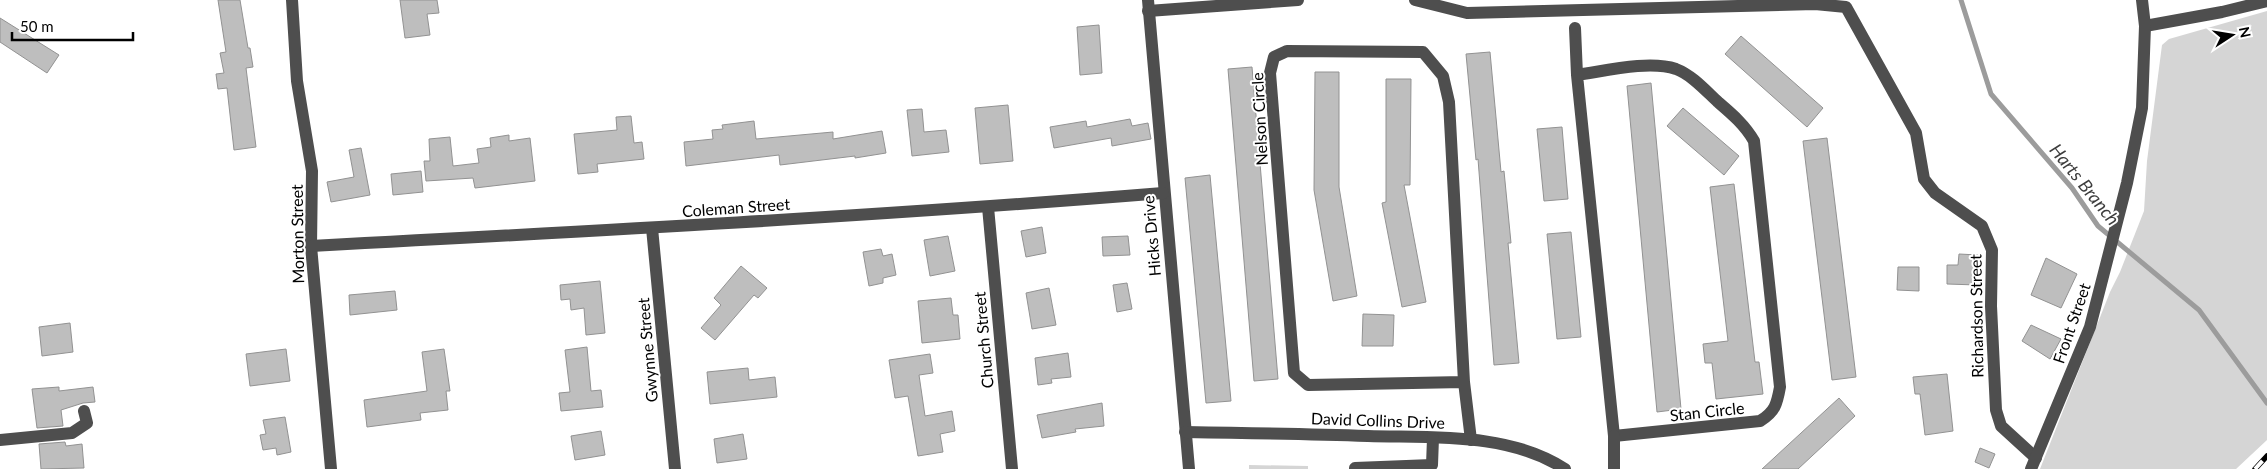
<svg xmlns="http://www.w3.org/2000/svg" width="2267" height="469" viewBox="0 0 2267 469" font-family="Lato,sans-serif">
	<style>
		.green { fill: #d5d5d5 }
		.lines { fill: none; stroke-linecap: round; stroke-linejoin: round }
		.stream { stroke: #9c9c9c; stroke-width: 5 }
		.building { fill: #bebebe; stroke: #929292 }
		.minor { stroke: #4e4e4e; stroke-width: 12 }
		.rail-casing { stroke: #000; stroke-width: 5.5 }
		.rail { stroke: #fff; stroke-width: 4; stroke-dasharray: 11; stroke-linecap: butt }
		.labels { text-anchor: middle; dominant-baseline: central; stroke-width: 4; stroke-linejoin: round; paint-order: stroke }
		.street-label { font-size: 16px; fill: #000; stroke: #fff }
		.water-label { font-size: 18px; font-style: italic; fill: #3d3d3d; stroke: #fff }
	</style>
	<rect width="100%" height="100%" fill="#fff"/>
	<g class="green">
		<polygon points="2267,11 2267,440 2236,469 2040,469 2110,292 2120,272 2144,211 2147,161 2162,45 2169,39"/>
		<polygon points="1249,465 1308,466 1308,469 1249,469"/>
	</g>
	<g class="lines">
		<polyline class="stream" points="1961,0 1991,94 2072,188 2098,226 2199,310 2267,403"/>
	</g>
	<g class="building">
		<polygon points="218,0 240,0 248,48 250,48 253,67 246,68 256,147 234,150 227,88 218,89 216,74 224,73 220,53 226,52"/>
		<polygon points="400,0 437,0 439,13 427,14 430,35 405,38"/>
		<polygon points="0,18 59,55 47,73 0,42"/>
		<polygon points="1099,25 1102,73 1080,75 1077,27"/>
		<polygon points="1741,36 1823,108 1807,127 1725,54"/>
		<polygon points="1490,52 1501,172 1504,171 1511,243 1508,243 1519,363 1494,365 1478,159 1476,160 1466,54"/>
		<polygon points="1252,67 1278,379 1254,381 1228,69"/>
		<polygon points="1315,72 1339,72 1339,187 1357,296 1333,301 1314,190"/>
		<polygon points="1386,79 1411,79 1410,185 1404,185 1426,302 1402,307 1382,203 1386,202"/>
		<polygon points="1651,83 1681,409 1657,412 1627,86"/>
		<polygon points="1008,105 1013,161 980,164 975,108"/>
		<polygon points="1683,108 1739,156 1724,175 1667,126"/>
		<polygon points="922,109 924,132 946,130 949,152 912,156 907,110"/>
		<polygon points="631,116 634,143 642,142 644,159 597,164 598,172 578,174 574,134 617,130 616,117"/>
		<polygon points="1130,119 1132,126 1148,123 1151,139 1112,146 1111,138 1054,148 1050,127 1086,121 1087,127"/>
		<polygon points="754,121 756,139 833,132 833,139 882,131 886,153 855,158 855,156 780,165 779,155 686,166 684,142 713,139 712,130 723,129 722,125"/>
		<polygon points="1562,127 1568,199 1544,201 1537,129"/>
		<polygon points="509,135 509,141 530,138 535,181 475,188 473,178 426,181 424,161 430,161 429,139 450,137 453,166 479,163 477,149 491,147 490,138"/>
		<polygon points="1827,138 1856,377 1832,380 1803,141"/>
		<polygon points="361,148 370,195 331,202 327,182 354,177 349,150"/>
		<polygon points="421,171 423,192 393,195 391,174"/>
		<polygon points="1210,175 1231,401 1206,403 1185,178"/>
		<polygon points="1734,184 1755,362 1759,362 1763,394 1716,399 1712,363 1705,363 1703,344 1728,341 1710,187"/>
		<polygon points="1042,227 1046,253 1026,257 1021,231"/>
		<polygon points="1571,232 1581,337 1557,339 1547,234"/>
		<polygon points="948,236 955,271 930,276 924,240"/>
		<polygon points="1128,236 1130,255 1103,256 1102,237"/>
		<polygon points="881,249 883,256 892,254 896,275 883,278 883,283 869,286 863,252"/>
		<polygon points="1959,254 1978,255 1977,285 1947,284 1947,265 1958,265"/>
		<polygon points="2046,258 2077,274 2061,308 2031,295"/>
		<polygon points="741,266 767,288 758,298 754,295 715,340 701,328 721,305 714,298"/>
		<polygon points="1898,267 1919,267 1919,291 1897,290"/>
		<polygon points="600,281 605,333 586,335 584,308 571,310 570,299 561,300 560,285"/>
		<polygon points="1127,283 1132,309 1117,312 1113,285"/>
		<polygon points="1049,288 1056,325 1032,329 1026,293"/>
		<polygon points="395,291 397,310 350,315 349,295"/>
		<polygon points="951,298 953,315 958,315 960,339 922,343 918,301"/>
		<polygon points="1363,314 1394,315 1393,346 1362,346"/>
		<polygon points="70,323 73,352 42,356 39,327"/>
		<polygon points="2031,325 2061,339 2050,359 2022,341"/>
		<polygon points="587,347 591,391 601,390 603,407 561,411 559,393 570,392 565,350"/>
		<polygon points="286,349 290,381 250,386 246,354"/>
		<polygon points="444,349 450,391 446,391 448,410 420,413 421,420 367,427 364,400 427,391 422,352"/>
		<polygon points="1068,353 1071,377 1051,379 1052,383 1038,385 1035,358"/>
		<polygon points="930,354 933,373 919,375 925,416 952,411 955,431 940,434 943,452 918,456 908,396 895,398 889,360"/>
		<polygon points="748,368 749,380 775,377 777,397 710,404 707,372"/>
		<polygon points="1947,374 1953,431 1925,435 1920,394 1915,394 1913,377"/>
		<polygon points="59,387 59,391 93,387 95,402 83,403 61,410 63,426 37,428 32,389"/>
		<polygon points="1839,398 1855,416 1798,469 1762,469"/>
		<polygon points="1102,403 1104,426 1075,429 1076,432 1042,438 1037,415"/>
		<polygon points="285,417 291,452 277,455 276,448 263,450 260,435 266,434 263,420"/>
		<polygon points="601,431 605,455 575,460 571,436"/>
		<polygon points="743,434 747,459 717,463 714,439"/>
		<polygon points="65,442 66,446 82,444 84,468 41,469 39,444"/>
		<polygon points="1980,448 1995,454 1989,468 1975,462"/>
	</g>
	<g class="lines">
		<g class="minor">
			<polyline points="292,0 297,81 312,171 311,246 331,469"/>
			<polyline points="1148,0 1189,469"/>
			<polyline points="1415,0 1467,13 1815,4 1846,7 1916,133 1924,179 1935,193 1982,226 1992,250 1991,306 1996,410 2001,426 2036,458"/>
			<polyline points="1148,11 1298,0"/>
			<polyline points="2145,26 2222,12 2267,1"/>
			<path d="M1575,28l2,47 37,361 146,-15c15,-9 17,-17 20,-34l-26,-246c-9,-16 -22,-27 -36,-39 -12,-11 -26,-27 -42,-33 -27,-9 -71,2 -99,6"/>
			<polyline points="988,207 1012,469"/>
			<polyline points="652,228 675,469"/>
			<path d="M311,246c284,-15 568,-30 852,-53"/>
			<polyline points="1464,382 1449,102 1443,76 1423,52 1287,51 1274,57 1270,73 1294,373 1308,385 1464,382 1471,440"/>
			<path d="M1185,432c61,1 122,2 183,4 65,2 140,-4 197,33"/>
			<polyline points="0,440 72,433 87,423 84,411"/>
			<polyline points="1355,468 1432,465 1433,438"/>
			<polyline points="1614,469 1614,436"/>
			<polyline points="2031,469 2090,327 2127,183 2142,108 2145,26 2142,0"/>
		</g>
		<defs>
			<polyline id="rail" points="2255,469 2267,456"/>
		</defs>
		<use href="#rail" class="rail-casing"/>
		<use href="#rail" class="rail"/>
	</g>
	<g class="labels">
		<g class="street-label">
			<text transform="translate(1259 119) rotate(-93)">Nelson Circle</text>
			<text transform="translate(736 207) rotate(-4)">Coleman Street</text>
			<text transform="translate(297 234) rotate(-91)">Morton Street</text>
			<text transform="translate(1151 236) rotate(-95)">Hicks Drive</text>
			<text transform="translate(1976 316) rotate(-91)">Richardson Street</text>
			<text transform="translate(2071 323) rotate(-71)">Front Street</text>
			<text transform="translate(983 340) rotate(-95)">Church Street</text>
			<text transform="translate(647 350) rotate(-95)">Gwynne Street</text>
			<text transform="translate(1707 411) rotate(-6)">Stan Circle</text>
			<text transform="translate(1378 420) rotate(2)">David Collins Drive</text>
		</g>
		<g class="water-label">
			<text transform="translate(2085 184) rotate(51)">Harts Branch</text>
		</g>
	</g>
	<g transform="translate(2232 35) rotate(78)" stroke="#ffffff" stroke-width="4" paint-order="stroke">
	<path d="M0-4L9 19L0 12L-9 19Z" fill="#000000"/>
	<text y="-8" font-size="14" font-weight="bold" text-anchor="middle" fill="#000000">N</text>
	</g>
	<path d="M12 32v8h121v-8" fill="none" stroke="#000000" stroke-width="2.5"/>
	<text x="20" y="32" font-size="15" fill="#000000" stroke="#ffffff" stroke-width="4" paint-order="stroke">50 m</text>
</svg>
